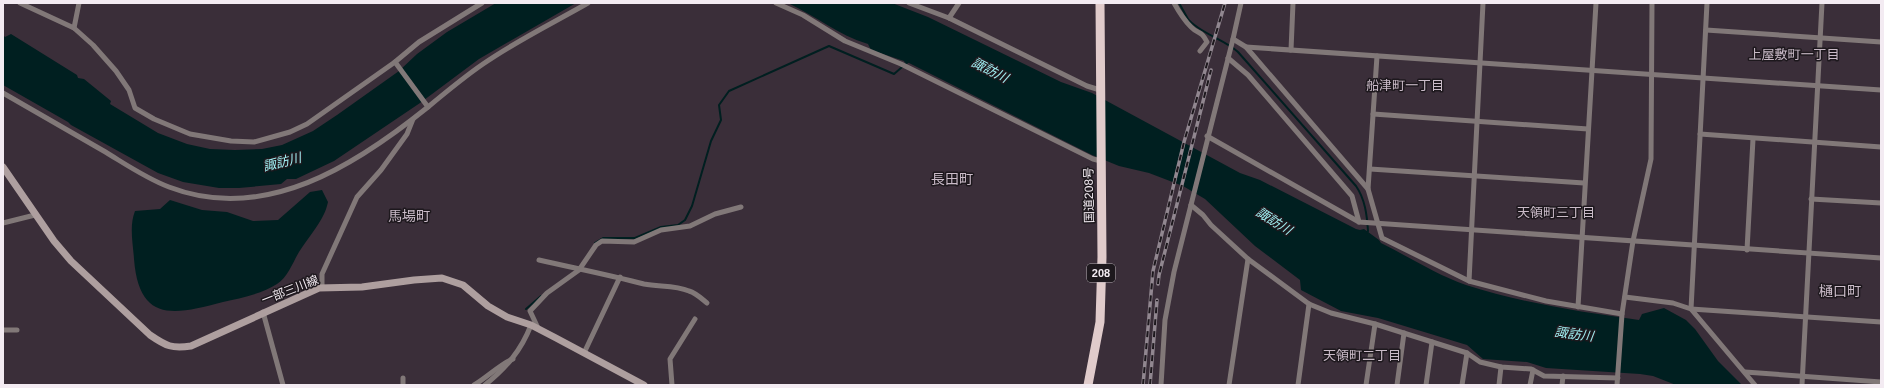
<svg xmlns="http://www.w3.org/2000/svg" width="1884" height="388" viewBox="0 0 1884 388" font-family="Helvetica,'Noto Sans JP',sans-serif">
	<style>
		.water { fill: #001f20 }
		.lines { fill: none; stroke-linecap: round; stroke-linejoin: round }
		.stream { stroke: #001f20; stroke-width: 2 }
		.minor { stroke: #817878; stroke-width: 5 }
		.secondary { stroke: #ae9f9f; stroke-width: 7 }
		.trunk { stroke: #e0cbcb; stroke-width: 9 }
		.rail-casing { stroke: #918790; stroke-width: 3.5 }
		.rail { stroke: #1d181d; stroke-width: 2; stroke-dasharray: 6; stroke-linecap: butt }
		.labels { text-anchor: middle; dominant-baseline: central; stroke-width: 3; stroke-linejoin: round; paint-order: stroke }
		.shield { fill: #1d181d; stroke: #b3acb2; stroke-width: 1 }
		.shield-label { font-size: 11px; font-weight: bold; fill: #f3ebf2 }
		.street-label { font-size: 12px; fill: #f3ebf2; stroke: #1d181d }
		.neighbourhood-label { font-size: 13px; fill: #cabbc8; stroke: #1d181d }
		.water-label { font-size: 13px; font-style: italic; fill: #a0eff2; stroke: #1d181d }
		.quarter-label { font-size: 14px; fill: #cabbc8; stroke: #1d181d }
	</style>
	<rect width="100%" height="100%" fill="#3a2e39"/>
	<g class="water">
		<polygon points="496,3 576,3 479,59 420,103 334,161 296,179 287,179 281,184 239,188 219,188 183,182 158,173 71,125 68,122 3,85 3,35 5,37 11,34 77,75 78,78 84,79 111,101 110,104 158,133 187,144 210,149 235,150 262,149 282,145 313,131 337,115 399,71 417,54 447,32"/>
		<path d="M788,3h104l36,14 133,65 31,11 148,80 20,7 96,49 4,1 4,-1 15,11 2,3c28,14 56,32 85,42 56,18 115,27 173,35l3,-6 22,-6 22,12 9,9 23,32 24,24h-66l-23,-9 -13,-2 -94,-6 -19,-6 -44,-3 -16,-14 -89,-27 -37,-7 -40,-21 -1,-10 -45,-34 -50,-47 -22,-13 -34,-13 -30,-7 -27,-11 -185,-93 -2,1 -1,-2 -33,-11 -3,-6c-30,-9 -52,-28 -80,-41z"/>
		<path d="M322,190l6,12c-1,4 -2,8 -4,12 -6,13 -17,25 -25,38 -6,10 -11,25 -22,32 -15,10 -37,14 -54,18 -49,13 -84,21 -89,-43 -1,-16 -5,-33 1,-48l25,-2 10,-9 32,10 25,2 26,9 25,-1 32,-28z"/>
	</g>
	<g class="lines">
		<g class="stream">
			<path d="M1179,3c3,5 6,11 9,16 10,13 37,21 50,33l118,134c9,13 11,29 12,45l-1,2"/>
			<polyline points="595,243 603,238 635,238 661,227 678,225 685,220 692,206 711,141 721,120 719,105 729,91 829,46 894,74 909,61"/>
			<polyline points="526,309 541,296"/>
		</g>
		<g class="minor">
			<polyline points="20,3 74,28 93,45 116,71 129,90 135,108 154,119 190,134 231,141 254,142 290,132 307,124 395,62 419,42 482,3"/>
			<polyline points="776,3 803,15 845,41 901,64 1093,159 1101,161"/>
			<polyline points="909,3 949,18 1087,86 1100,90"/>
			<path d="M1174,3c5,9 10,17 17,24 8,8 10,3 16,15l-7,9"/>
			<polyline points="1707,3 1691,309 1755,385"/>
			<polyline points="949,18 959,3"/>
			<polyline points="74,28 79,3"/>
			<polyline points="1706,30 1881,42"/>
			<polyline points="1233,39 1246,47 1368,189 1382,238 1469,281 1546,301 1622,314"/>
			<polyline points="1246,47 1881,90"/>
			<polyline points="1291,50 1293,3"/>
			<polyline points="1228,58 1248,75 1352,196 1359,222"/>
			<polyline points="395,62 428,107"/>
			<path d="M3,93c33,19 66,38 99,57 22,13 43,28 67,37 96,37 187,-22 259,-80 18,-15 36,-30 55,-43 33,-23 70,-41 105,-61"/>
			<polyline points="1373,114 1588,129"/>
			<polyline points="1700,134 1881,147"/>
			<polyline points="1207,136 1359,222 1881,258"/>
			<polyline points="1370,169 1584,183"/>
			<polyline points="1368,189 1377,56"/>
			<polyline points="1811,199 1881,203"/>
			<polyline points="1191,205 1203,215 1211,225 1248,259 1309,304 1331,313 1375,324 1467,353 1480,362 1501,367 1531,369 1544,376 1618,378"/>
			<polyline points="3,223 35,215"/>
			<polyline points="1747,250 1753,139"/>
			<path d="M539,260c35,8 70,15 105,24 15,3 31,1 45,7 7,2 13,8 18,12"/>
			<polyline points="1469,281 1483,3"/>
			<polyline points="322,288 322,274 357,197 381,170 407,134 413,119"/>
			<polyline points="1625,297 1673,303 1691,309 1881,322"/>
			<polyline points="1578,307 1596,3"/>
			<polyline points="263,312 283,385"/>
			<polyline points="538,328 530,311 547,293 579,270 596,245 602,241 634,242 661,230 690,226 715,214 741,207"/>
			<polyline points="3,330 17,330"/>
			<polyline points="584,353 620,277"/>
			<polyline points="1745,372 1881,382"/>
			<polyline points="403,385 403,378"/>
			<path d="M474,385c11,-6 29,-23 39,-26"/>
			<path d="M485,385c21,-17 36,-34 46,-60"/>
			<polyline points="672,385 670,359 695,319"/>
			<polyline points="1161,385 1165,320 1174,272 1233,39 1241,3"/>
			<polyline points="1229,385 1248,259"/>
			<polyline points="1298,385 1309,304"/>
			<polyline points="1366,385 1375,324"/>
			<polyline points="1397,385 1404,333"/>
			<polyline points="1426,385 1432,342"/>
			<polyline points="1462,385 1467,353"/>
			<polyline points="1499,385 1501,367"/>
			<polyline points="1530,385 1533,370"/>
			<polyline points="1562,385 1563,376"/>
			<polyline points="1617,385 1622,314 1633,241 1651,159 1652,3"/>
			<polyline points="1802,385 1822,3"/>
		</g>
		<path class="secondary" d="M3,167l51,74 17,20 79,74c16,11 22,14 41,11l128,-58 43,-1 52,-7 28,-2 21,7 25,21 19,11 24,8 25,13 88,47"/>
		<polyline class="trunk" points="1088,385 1100,322 1102,257 1100,3"/>
		<defs>
			<g id="rail">
				<polyline points="1158,284 1159,275 1211,70"/>
				<polyline points="1143,385 1153,271 1184,142 1225,3"/>
				<polyline points="1150,385 1157,300"/>
			</g>
		</defs>
		<use href="#rail" class="rail-casing"/>
		<use href="#rail" class="rail"/>
	</g>
	<g class="labels">
		<rect class="shield" x="1087" y="264" width="28" height="18" rx="3"/>
		<g class="shield-label">
			<text x="1101" y="273">208</text>
		</g>
		<g class="street-label">
			<text transform="translate(1089 195) rotate(-91)">国道208号</text>
			<text transform="translate(290 290) rotate(-21)">一部三川線</text>
		</g>
		<g class="neighbourhood-label">
			<text x="1794" y="54">上屋敷町一丁目</text>
			<text x="1405" y="85">船津町一丁目</text>
			<text x="1556" y="212">天領町三丁目</text>
			<text x="1362" y="355">天領町二丁目</text>
		</g>
		<g class="water-label">
			<text transform="translate(990 70) rotate(27)">諏訪川</text>
			<text transform="translate(282 162) rotate(-14)">諏訪川</text>
			<text transform="translate(1274 221) rotate(32)">諏訪川</text>
			<text transform="translate(1574 334) rotate(7)">諏訪川</text>
		</g>
		<g class="quarter-label">
			<text x="952" y="179">長田町</text>
			<text x="409" y="216">馬場町</text>
			<text x="1840" y="291">樋口町</text>
		</g>
	</g>
	<rect width="1884" height="388" fill="none" stroke="#f3ebf2" stroke-width="8"/>
</svg>
